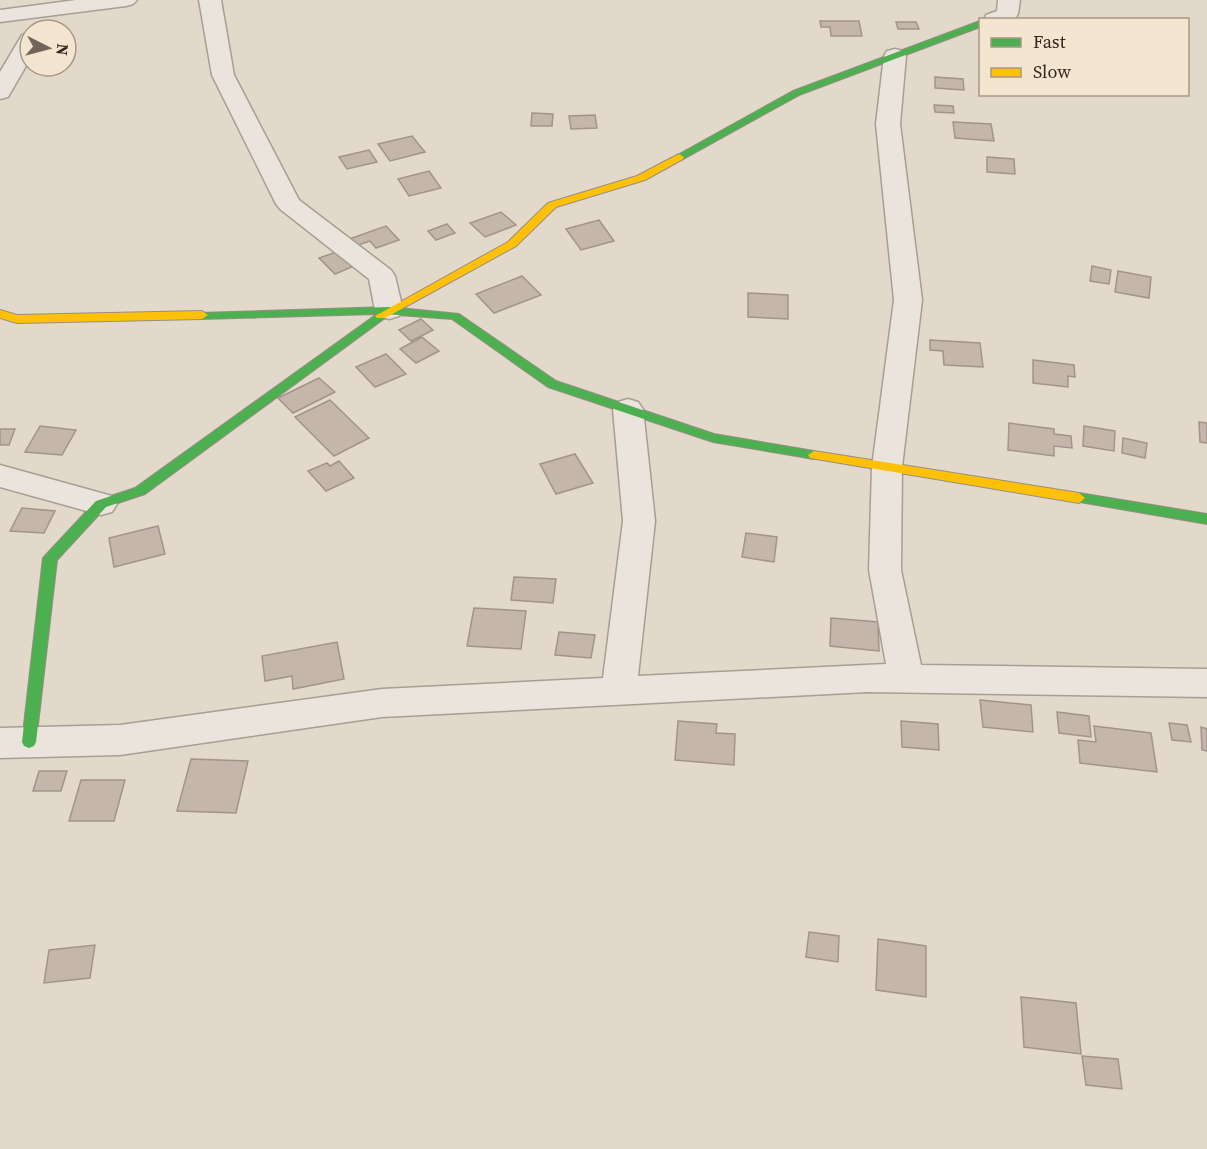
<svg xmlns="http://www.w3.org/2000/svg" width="1207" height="1149" viewBox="0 0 1207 1149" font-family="'Source Serif 4',serif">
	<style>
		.building { fill: #c5b6ac; stroke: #a2948a; stroke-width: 1.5 }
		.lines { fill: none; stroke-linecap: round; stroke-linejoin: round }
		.street-casing { stroke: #a79e94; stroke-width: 3 }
		.fast-casing { stroke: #978e84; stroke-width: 2 }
		.slow-casing { stroke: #978e84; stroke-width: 2 }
		.street { fill: #eae4dc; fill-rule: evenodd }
		.fast { fill: #4caf50; fill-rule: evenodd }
		.slow { fill: #ffc107; fill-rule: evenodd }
	</style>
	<rect width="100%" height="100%" fill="#e2d9cb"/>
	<g class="building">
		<polygon points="820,21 859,21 862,36 831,36 830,27 821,27"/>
		<polygon points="896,22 916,22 919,29 898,29"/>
		<polygon points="935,77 963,79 964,90 935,88"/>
		<polygon points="934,105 953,106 954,113 935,112"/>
		<polygon points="532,113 553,114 552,126 531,126"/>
		<polygon points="595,115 597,128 571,129 569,116"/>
		<polygon points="953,122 991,124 994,141 955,138"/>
		<polygon points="412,136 425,152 390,161 378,144"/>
		<polygon points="369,150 377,162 347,169 339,157"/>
		<polygon points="987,157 1014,159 1015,174 987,172"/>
		<polygon points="429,171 441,188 409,196 398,179"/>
		<polygon points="501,212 516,225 485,237 470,223"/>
		<polygon points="599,220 614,241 581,250 566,229"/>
		<polygon points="447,224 455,233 436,240 428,231"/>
		<polygon points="386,226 399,240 376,248 370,241 356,246 349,239"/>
		<polygon points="339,251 354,266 335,274 319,258"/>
		<polygon points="1092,266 1111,270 1109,284 1090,281"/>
		<polygon points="1118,271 1151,277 1149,298 1115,292"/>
		<polygon points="522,276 541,295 494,313 476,294"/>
		<polygon points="748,293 788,295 788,319 748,317"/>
		<polygon points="421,319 433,330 411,341 399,330"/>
		<polygon points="422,337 439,351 416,363 400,349"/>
		<polygon points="930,340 980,343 983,367 944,365 943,351 930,350"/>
		<polygon points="386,354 406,374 375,387 356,367"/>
		<polygon points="1033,360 1074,365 1075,377 1068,376 1068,387 1033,383"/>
		<polygon points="319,378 335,392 293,413 278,398"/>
		<polygon points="330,400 369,438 334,456 295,417"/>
		<polygon points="1199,422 1207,423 1207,443 1200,442"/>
		<polygon points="1009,423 1054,429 1054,434 1071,436 1072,448 1054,446 1054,456 1008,450"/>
		<polygon points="40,426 76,430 62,455 25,452"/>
		<polygon points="1084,426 1115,431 1114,451 1083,446"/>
		<polygon points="0,429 15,429 9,445 0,445"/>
		<polygon points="1123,438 1147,443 1145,458 1122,453"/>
		<polygon points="575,454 593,483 556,494 540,464"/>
		<polygon points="339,461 354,478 326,491 308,471 327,463 330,466"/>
		<polygon points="22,508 55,511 44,533 10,531"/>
		<polygon points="158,526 165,554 114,567 109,538"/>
		<polygon points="746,533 777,537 774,562 742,557"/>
		<polygon points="514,577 556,579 553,603 511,600"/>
		<polygon points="474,608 526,611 521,649 467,646"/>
		<polygon points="831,618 878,622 879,651 830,646"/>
		<polygon points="559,632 595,635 591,658 555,655"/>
		<polygon points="337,642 344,679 293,689 292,676 265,681 262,656"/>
		<polygon points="980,700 1031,705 1033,732 983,727"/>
		<polygon points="1057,712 1089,716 1091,737 1059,733"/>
		<polygon points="678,721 717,724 716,733 735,734 734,765 675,760"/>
		<polygon points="901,721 938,724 939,750 902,747"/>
		<polygon points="1169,723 1187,725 1191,742 1172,740"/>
		<polygon points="1094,726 1151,733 1157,772 1080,763 1078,740 1096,742"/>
		<polygon points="1201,727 1207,729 1207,751 1202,750"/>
		<polygon points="191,759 248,761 236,813 177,811"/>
		<polygon points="39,771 67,771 61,791 33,791"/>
		<polygon points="81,780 125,780 114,821 69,821"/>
		<polygon points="809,932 839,936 838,962 806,957"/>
		<polygon points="878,939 926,946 926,997 876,990"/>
		<polygon points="95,945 90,978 44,983 49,950"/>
		<polygon points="1021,997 1076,1003 1081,1054 1024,1047"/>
		<polygon points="1082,1056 1118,1059 1122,1089 1086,1085"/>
	</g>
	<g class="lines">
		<defs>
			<g id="street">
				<polygon points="76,0 137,0 133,4 126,6 0,22 0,10"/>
				<polygon points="199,0 221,0 234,75 299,200 391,270 395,276 403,310 399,316 389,319 379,316 375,310 369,279 280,209 276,204 212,75"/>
				<polygon points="998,0 1020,0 1018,14 1015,19 984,20 986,15 997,11"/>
				<polygon points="30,33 30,59 8,97 0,99 0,72 22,35"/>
				<polygon points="895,49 903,51 906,56 900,124 922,300 902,467 901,570 921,665 1207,669 1207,697 868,692 382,717 120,755 0,758 0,728 120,725 382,689 603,678 623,521 613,409 618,402 628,399 638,402 643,409 655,521 638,676 886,664 869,570 872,467 894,300 876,124 884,56 887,51"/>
				<polygon points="0,465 112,496 117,504 112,512 101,515 0,487"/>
			</g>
			<g id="fast">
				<polygon points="980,21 980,27 799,95 683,159 679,160 674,157 793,91"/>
				<polygon points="389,307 459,314 556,381 714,434 814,451 820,455 814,459 713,442 548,387 452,319 385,314 385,318 145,494 106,507 57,560 36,742 34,746 29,748 24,746 22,742 43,558 96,501 135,488 377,314 202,319 198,317 198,313"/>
				<polygon points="1079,493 1207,514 1207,524 1074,501 1073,498"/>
			</g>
			<g id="slow">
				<polygon points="679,154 684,157 683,159 645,180 556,207 516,246 385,318 377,318 375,316 508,242 548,203 637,176"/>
				<polygon points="0,310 17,315 202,311 208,315 202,319 17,323 0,318"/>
				<polygon points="814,451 1079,493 1085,498 1079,503 810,458 808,455"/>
			</g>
		</defs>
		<use href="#street" class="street-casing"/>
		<use href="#fast" class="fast-casing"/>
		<use href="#slow" class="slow-casing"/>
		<use href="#street" class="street"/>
		<use href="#fast" class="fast"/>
		<use href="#slow" class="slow"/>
	</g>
	<rect x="979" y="18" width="210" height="78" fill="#f3e5d0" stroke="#a79888" stroke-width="1.5"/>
	<rect x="991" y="38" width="30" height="9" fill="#4caf50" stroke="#a79888" stroke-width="1.5"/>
	<text x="1033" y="48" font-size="18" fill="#34251d">Fast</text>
	<rect x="991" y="68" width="30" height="9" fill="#ffc107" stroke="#a79888" stroke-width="1.5"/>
	<text x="1033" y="78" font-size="18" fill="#34251d">Slow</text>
	<g transform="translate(48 48) rotate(96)"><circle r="28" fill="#f3e5d0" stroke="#a79888" stroke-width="1.5"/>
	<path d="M0-4.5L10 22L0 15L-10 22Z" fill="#71645a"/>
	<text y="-9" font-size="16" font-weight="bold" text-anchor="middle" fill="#34251d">N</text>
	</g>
</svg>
